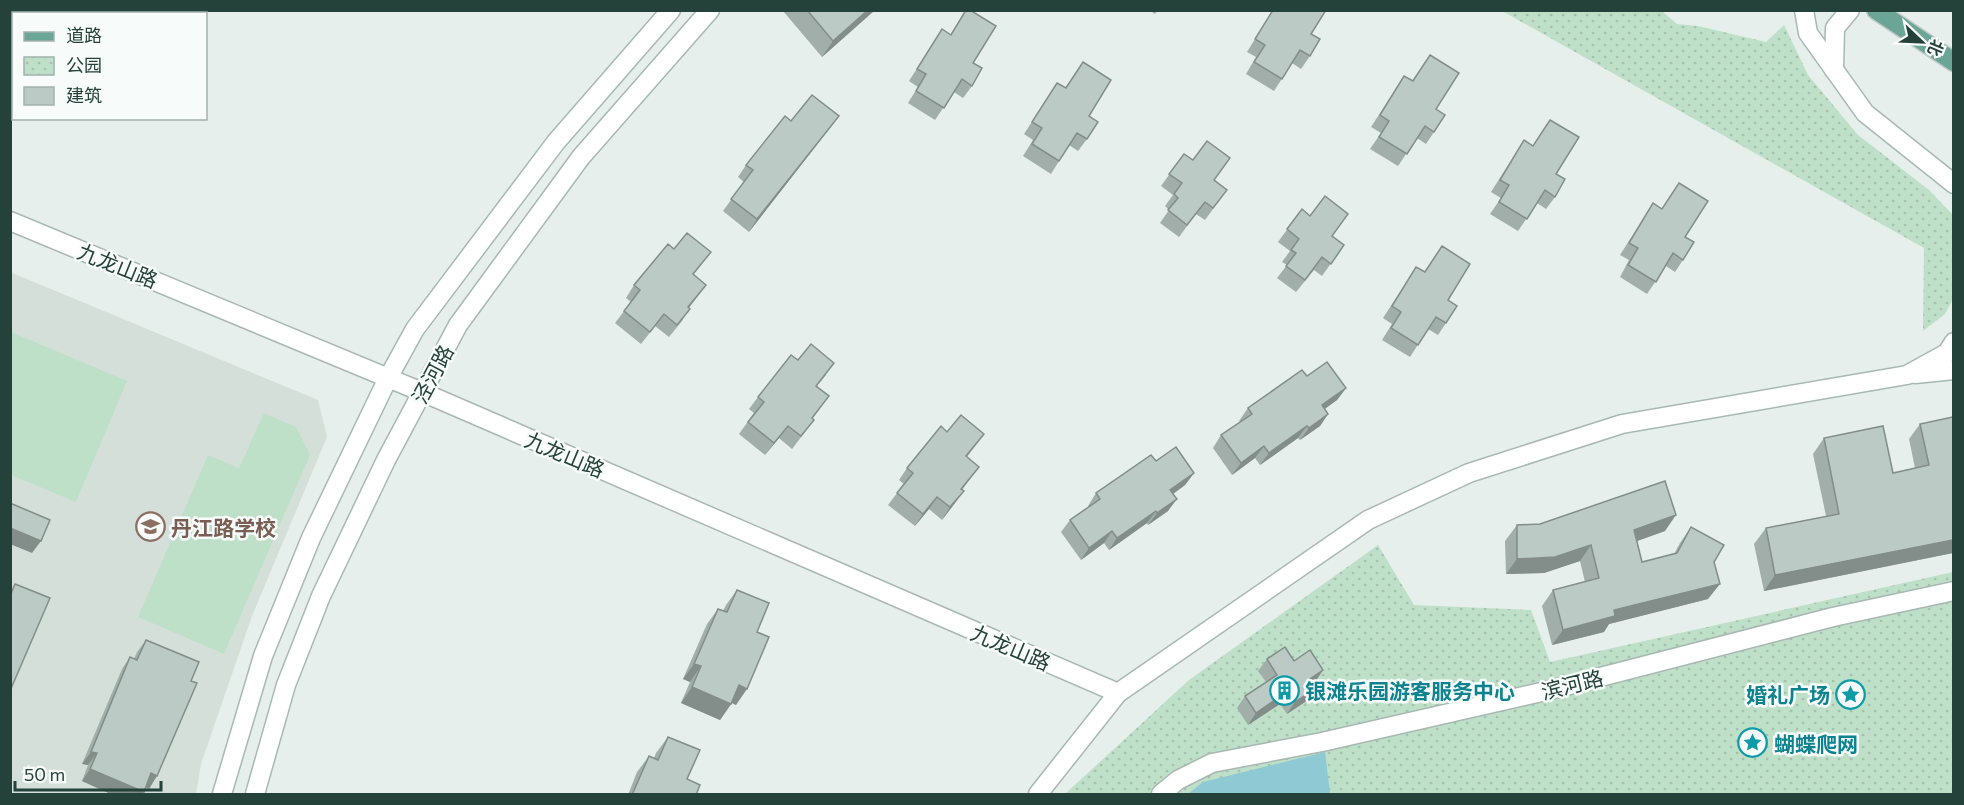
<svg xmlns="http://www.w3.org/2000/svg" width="1964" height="805" viewBox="0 0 1964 805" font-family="Commissioner,'Noto Sans SC',sans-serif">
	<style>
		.built { fill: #d4dfda }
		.green { fill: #bfe0c8 }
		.park { fill: url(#park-dots) }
		.water { fill: #8ec9d4 }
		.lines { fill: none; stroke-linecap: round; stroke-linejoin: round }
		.minor-casing { stroke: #a8b8b2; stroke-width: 21 }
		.major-casing { stroke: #c2cac8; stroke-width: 21 }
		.minor { stroke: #fff; stroke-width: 18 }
		.major { stroke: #6aa596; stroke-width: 18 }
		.wall { fill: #a1aea9 }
		.shaded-wall { fill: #838d89 }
		.building { fill: #bbcac4; stroke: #838d89; stroke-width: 1.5 }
		.labels { text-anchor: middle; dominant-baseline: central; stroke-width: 5; stroke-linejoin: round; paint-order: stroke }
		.street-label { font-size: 21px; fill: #24423a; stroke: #f7fbf9 }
		.education-label { font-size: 21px; font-weight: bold; fill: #785e54; stroke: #f7fbf9; text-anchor: start }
		.culture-label { font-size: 21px; font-weight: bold; fill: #0d838f; stroke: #f7fbf9; text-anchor: start }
	</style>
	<defs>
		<pattern id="park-dots" width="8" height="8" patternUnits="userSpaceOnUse" patternTransform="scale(1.5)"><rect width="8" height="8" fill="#bfe0c8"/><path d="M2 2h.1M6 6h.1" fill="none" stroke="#a4c1ad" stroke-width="1.8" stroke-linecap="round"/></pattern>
	</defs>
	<rect width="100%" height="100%" fill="#e6efeb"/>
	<polygon class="built" points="10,272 318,400 327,437 252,616 201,764 196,794 11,794"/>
	<g class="green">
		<polygon points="11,332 127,381 76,502 11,475"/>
		<polygon points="264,413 296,427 310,455 224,654 138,617 208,455 239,468"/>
	</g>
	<g class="park">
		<polygon points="1502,11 1662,11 1677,24 1698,26 1766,42 1784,25 1808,75 1858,135 1929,190 1952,214 1953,299 1945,314 1923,331 1924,248"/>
		<polygon points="1378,545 1414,605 1531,610 1550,662 1953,572 1953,794 1065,794 1189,680"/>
	</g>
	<polygon class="water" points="1325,752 1330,794 1188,794 1203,782"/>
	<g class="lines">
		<defs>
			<g id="minor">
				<polyline points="1804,10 1808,33 1865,113 1954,184"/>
				<polyline points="1834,70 1835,28 1850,10"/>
				<polyline points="10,221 422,392 1118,693"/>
				<polyline points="1915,374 1954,370"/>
				<polyline points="222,794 263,656 311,538 388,378 415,329 556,142 671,10"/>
				<polyline points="255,794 286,685 321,596 386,460 458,325 581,157 710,10"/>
				<polyline points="1038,794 1118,693 1368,520 1469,473 1622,424 1907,375 1947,353 1954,342"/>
				<polyline points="1161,794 1178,780 1212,763 1322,742 1550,690 1833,617 1954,591"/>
			</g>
			<polyline id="major" points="1876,10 1954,62"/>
		</defs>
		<use href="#minor" class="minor-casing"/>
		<use href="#major" class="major-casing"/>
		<use href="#minor" class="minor"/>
		<use href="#major" class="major"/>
	</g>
	<g class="wall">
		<polygon points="783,10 875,10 822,57 783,11"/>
		<polygon points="966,10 973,63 972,86 963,98 954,92 935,120 908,103 918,87 909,81 942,29 950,35"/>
		<polygon points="1149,10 1158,10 1155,14"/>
		<polygon points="1273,10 1326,10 1311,34 1310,56 1301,69 1292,63 1274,91 1246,74 1256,57 1247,52"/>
		<polygon points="1430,55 1436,109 1434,132 1426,144 1417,138 1398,166 1370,149 1381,133 1371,127 1404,76 1412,81"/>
		<polygon points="1083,62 1089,116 1087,139 1078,151 1069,145 1051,174 1023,156 1033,140 1024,134 1057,83 1065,88"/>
		<polygon points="839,116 749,232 723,211 744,182 738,177 746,165 791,121"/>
		<polygon points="1550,120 1556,174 1555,197 1546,209 1537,203 1518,231 1490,214 1501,198 1491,192 1524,140 1533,146"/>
		<polygon points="1184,154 1215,181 1227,190 1205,220 1196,214 1179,237 1160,223 1169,210 1165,206 1173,195 1161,186"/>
		<polygon points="1679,183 1685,237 1683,260 1675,272 1666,266 1647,294 1620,277 1629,260 1620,255 1653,203 1662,209"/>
		<polygon points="1302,209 1332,236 1344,245 1322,276 1314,270 1296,292 1277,278 1287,265 1282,262 1290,251 1278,242"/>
		<polygon points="1442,246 1448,300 1446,323 1438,335 1428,329 1410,357 1382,340 1392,324 1383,318 1416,267 1424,272"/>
		<polygon points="674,249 702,264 693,275 697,297 689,308 682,321 669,337 655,326 641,344 615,323 631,302 626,298 634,285"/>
		<polygon points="798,360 826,375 817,386 829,396 812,419 805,432 792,449 779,438 765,455 739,434 754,413 749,409 758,397"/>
		<polygon points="1307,376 1346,388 1337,400 1325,409 1328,414 1320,426 1300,440 1298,438 1260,465 1255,458 1232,475 1213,448 1221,435 1240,422 1239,421 1248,408"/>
		<polygon points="1920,424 1953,553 1764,591 1754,544 1766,528 1826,516 1813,454 1824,438 1893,473 1915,468 1909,439"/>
		<polygon points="947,432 984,434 967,457 979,467 962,490 955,503 942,520 929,509 915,526 888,505 904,484 899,480 907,468"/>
		<polygon points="1194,473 1185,485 1173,494 1168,511 1148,525 1147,523 1109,550 1104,543 1081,560 1061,532 1070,520 1089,507 1088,506 1096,493"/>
		<polygon points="1517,525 1665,531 1637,541 1642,562 1674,554 1680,543 1691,527 1714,562 1708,599 1609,624 1604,632 1552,645 1542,606 1553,590 1585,582 1580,561 1544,573 1506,574 1505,541"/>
		<polygon points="737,590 757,632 736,705 732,703 720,720 681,703 690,682 683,679 707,624 718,609 723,611 726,605"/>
		<polygon points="146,640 191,681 149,789 145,787 142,795 113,795 82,781 88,765 82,764 122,669 130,657 134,659 137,652"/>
		<polygon points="1267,659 1294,661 1323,670 1315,682 1310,685 1313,690 1305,702 1287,714 1280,704 1248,725 1237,708 1245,696 1266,682 1258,671"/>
		<polygon points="668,737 687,779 696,795 628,795 637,772 649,756 654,758 656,753"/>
	</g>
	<g class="shaded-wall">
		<polygon points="868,10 875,10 822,57 833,41"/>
		<polygon points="839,116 830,128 749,232 757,219"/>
		<polygon points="706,285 697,297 679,319 688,307"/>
		<polygon points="1346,388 1337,400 1313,417 1322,405"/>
		<polygon points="1328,414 1320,426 1300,440 1309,428"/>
		<polygon points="788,426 779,438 765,455 774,443"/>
		<polygon points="1307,426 1298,438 1260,465 1269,453"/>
		<polygon points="1264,446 1255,458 1232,475 1241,463"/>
		<polygon points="1194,473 1185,485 1162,502 1170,490"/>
		<polygon points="964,491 955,503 942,520 950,507"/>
		<polygon points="937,497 929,509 915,526 923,514"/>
		<polygon points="1177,499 1168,511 1148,525 1157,513"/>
		<polygon points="1156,511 1147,523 1109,550 1117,538"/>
		<polygon points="1676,515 1665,531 1623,546 1634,530"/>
		<polygon points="10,528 41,541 32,553 10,544"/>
		<polygon points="1112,531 1104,543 1081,560 1089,548"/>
		<polygon points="1953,540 1953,553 1764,591 1775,575"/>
		<polygon points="1591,545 1580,561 1544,573 1506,574 1517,559"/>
		<polygon points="1720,584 1708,599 1609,624 1604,632 1552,645 1563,630 1614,610"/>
		<polygon points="694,664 701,666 690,682 683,679"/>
		<polygon points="1323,670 1315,682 1299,693 1307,681"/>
		<polygon points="739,685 747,689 736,705 728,701"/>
		<polygon points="692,687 731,704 720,720 681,703"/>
		<polygon points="1313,690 1305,702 1287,714 1295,702"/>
		<polygon points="1288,691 1280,704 1248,725 1256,713"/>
		<polygon points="91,752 97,753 88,765 82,764"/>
		<polygon points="90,769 144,792 142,795 113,795 82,781"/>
		<polygon points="151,773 157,776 149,789 142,786"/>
	</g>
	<g class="building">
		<polygon points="807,10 868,10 833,41"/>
		<polygon points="966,10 970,10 996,26 973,63 982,68 972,86 962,79 944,108 916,91 926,74 917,69 942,29 951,35"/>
		<polygon points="1273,10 1326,10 1311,34 1320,39 1310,56 1300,50 1282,79 1254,62 1265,45 1255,39"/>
		<polygon points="1430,55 1459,73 1436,109 1445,115 1434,132 1425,126 1407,154 1379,137 1389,121 1380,115 1404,76 1413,81"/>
		<polygon points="1083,62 1111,80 1089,116 1098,122 1087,139 1077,133 1059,161 1032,144 1042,128 1032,122 1057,83 1066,88"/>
		<polygon points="812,95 839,116 757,219 731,199 753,170 746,165 785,116 791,121"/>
		<polygon points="1550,120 1579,137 1556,174 1565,179 1555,197 1545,190 1527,219 1499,202 1509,185 1500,180 1524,140 1533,146"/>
		<polygon points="1207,141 1230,158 1214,180 1227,190 1213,208 1205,202 1187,225 1168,210 1178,198 1174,194 1182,183 1169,174 1184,154 1193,160"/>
		<polygon points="1679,183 1708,201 1685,237 1694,242 1683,260 1673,253 1656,282 1628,265 1638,248 1629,243 1653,203 1662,209"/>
		<polygon points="1325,196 1348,214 1332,236 1344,245 1331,264 1322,257 1305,280 1286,266 1296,253 1291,250 1299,239 1287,229 1302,209 1310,216"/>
		<polygon points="687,233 711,252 693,274 706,285 688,307 690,309 677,325 664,314 650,332 624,311 640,290 634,285 668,244 674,249"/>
		<polygon points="1442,246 1470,264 1448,300 1457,306 1446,323 1436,317 1418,345 1391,328 1401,312 1392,306 1416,267 1425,272"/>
		<polygon points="811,344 834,363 816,386 829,396 812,418 814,420 801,436 788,426 774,443 748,422 764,402 758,397 791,355 798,360"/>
		<polygon points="1327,362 1346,388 1322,405 1328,414 1309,428 1307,426 1269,453 1264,446 1241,463 1221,435 1252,414 1248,408 1302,370 1307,376"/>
		<polygon points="961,415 984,434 966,456 979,467 961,489 964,491 950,507 937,497 923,514 897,493 913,473 907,468 941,426 947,432"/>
		<polygon points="1953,417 1953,540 1775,575 1766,528 1839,514 1824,438 1883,426 1893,473 1929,465 1920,424"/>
		<polygon points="1176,447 1194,473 1170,490 1177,499 1157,513 1156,511 1117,538 1112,531 1089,548 1070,520 1100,499 1096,493 1151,455 1156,461"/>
		<polygon points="1665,481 1676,515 1634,530 1642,562 1677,553 1691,527 1724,545 1714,562 1720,584 1614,610 1615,616 1563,630 1553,590 1599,578 1591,545 1555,557 1517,559 1517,525 1540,524"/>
		<polygon points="10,503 50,520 41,541 10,528"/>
		<polygon points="15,584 50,598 10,691 10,596"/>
		<polygon points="737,590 769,603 757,632 769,637 747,689 739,685 731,704 692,687 701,666 694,664 718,609 727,612"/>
		<polygon points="146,640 199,662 191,681 197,683 157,776 151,773 144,792 90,769 97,753 91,752 130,657 137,660"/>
		<polygon points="1285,647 1294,661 1310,650 1323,670 1307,681 1313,690 1295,702 1288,691 1256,713 1245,696 1277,675 1267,659"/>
		<polygon points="668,737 700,750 687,779 700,785 696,795 632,795 649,756 658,760"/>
	</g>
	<defs>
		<symbol id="school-ring" viewBox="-11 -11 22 22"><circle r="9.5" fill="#f7fbf9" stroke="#8d6e63" stroke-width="1.5"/><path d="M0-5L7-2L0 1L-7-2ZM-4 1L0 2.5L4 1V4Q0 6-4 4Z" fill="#8d6e63"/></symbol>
		<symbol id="building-ring" viewBox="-11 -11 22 22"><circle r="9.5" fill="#f7fbf9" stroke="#0f9aa8" stroke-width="1.5"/><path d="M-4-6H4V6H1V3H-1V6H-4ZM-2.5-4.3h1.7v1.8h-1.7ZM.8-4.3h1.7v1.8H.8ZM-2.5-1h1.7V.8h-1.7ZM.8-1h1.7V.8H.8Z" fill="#0f9aa8"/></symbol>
		<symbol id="sight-ring" viewBox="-11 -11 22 22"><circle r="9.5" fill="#f7fbf9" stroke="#0f9aa8" stroke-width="1.5"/><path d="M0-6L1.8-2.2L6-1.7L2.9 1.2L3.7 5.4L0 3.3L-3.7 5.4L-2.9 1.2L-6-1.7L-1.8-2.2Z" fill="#0f9aa8"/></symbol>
	</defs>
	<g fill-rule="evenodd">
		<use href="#school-ring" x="134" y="510" width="33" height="33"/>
		<use href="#building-ring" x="1268" y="674" width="33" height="33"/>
		<use href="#sight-ring" x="1834" y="678" width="33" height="33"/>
		<use href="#sight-ring" x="1736" y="726" width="33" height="33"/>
	</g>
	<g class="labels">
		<g class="street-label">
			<text transform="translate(118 265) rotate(22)">九龙山路</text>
			<text transform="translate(432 374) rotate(-62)">泾河路</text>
			<text transform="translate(565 454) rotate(23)">九龙山路</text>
			<text transform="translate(1011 647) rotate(23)">九龙山路</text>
			<text transform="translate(1572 684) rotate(-14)">滨河路</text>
		</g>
		<g class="education-label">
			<text x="171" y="527">丹江路学校</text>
		</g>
		<g class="culture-label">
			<text x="1305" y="690">银滩乐园游客服务中心</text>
			<text x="1830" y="694" text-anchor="end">婚礼广场</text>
			<text x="1774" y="743">蝴蝶爬网</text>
		</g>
	</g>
	<rect width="1964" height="805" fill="none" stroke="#24423a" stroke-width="24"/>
	<rect x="12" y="12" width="195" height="108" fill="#f7fbf9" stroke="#a3b1ad" stroke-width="1.5"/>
	<rect x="24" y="32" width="30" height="9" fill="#6aa596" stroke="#a3b1ad" stroke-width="1.5"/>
	<text x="66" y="42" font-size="18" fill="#24423a">道路</text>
	<rect x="24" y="57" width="30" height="18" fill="url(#park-dots)" stroke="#a3b1ad" stroke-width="1.5"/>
	<text x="66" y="72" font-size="18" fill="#24423a">公园</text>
	<rect x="24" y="87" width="30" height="18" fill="#bbcac4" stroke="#a3b1ad" stroke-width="1.5"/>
	<text x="66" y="102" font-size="18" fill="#24423a">建筑</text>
	<g transform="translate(1922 42) rotate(113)" stroke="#f7fbf9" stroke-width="4.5" paint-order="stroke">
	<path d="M0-4.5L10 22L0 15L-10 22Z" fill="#24423a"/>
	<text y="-9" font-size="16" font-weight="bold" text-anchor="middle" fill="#24423a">北</text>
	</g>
	<path d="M15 781v9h146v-9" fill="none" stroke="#24423a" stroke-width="3"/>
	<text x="24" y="781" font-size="18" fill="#24423a" stroke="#f7fbf9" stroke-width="4.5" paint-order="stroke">50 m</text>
</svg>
